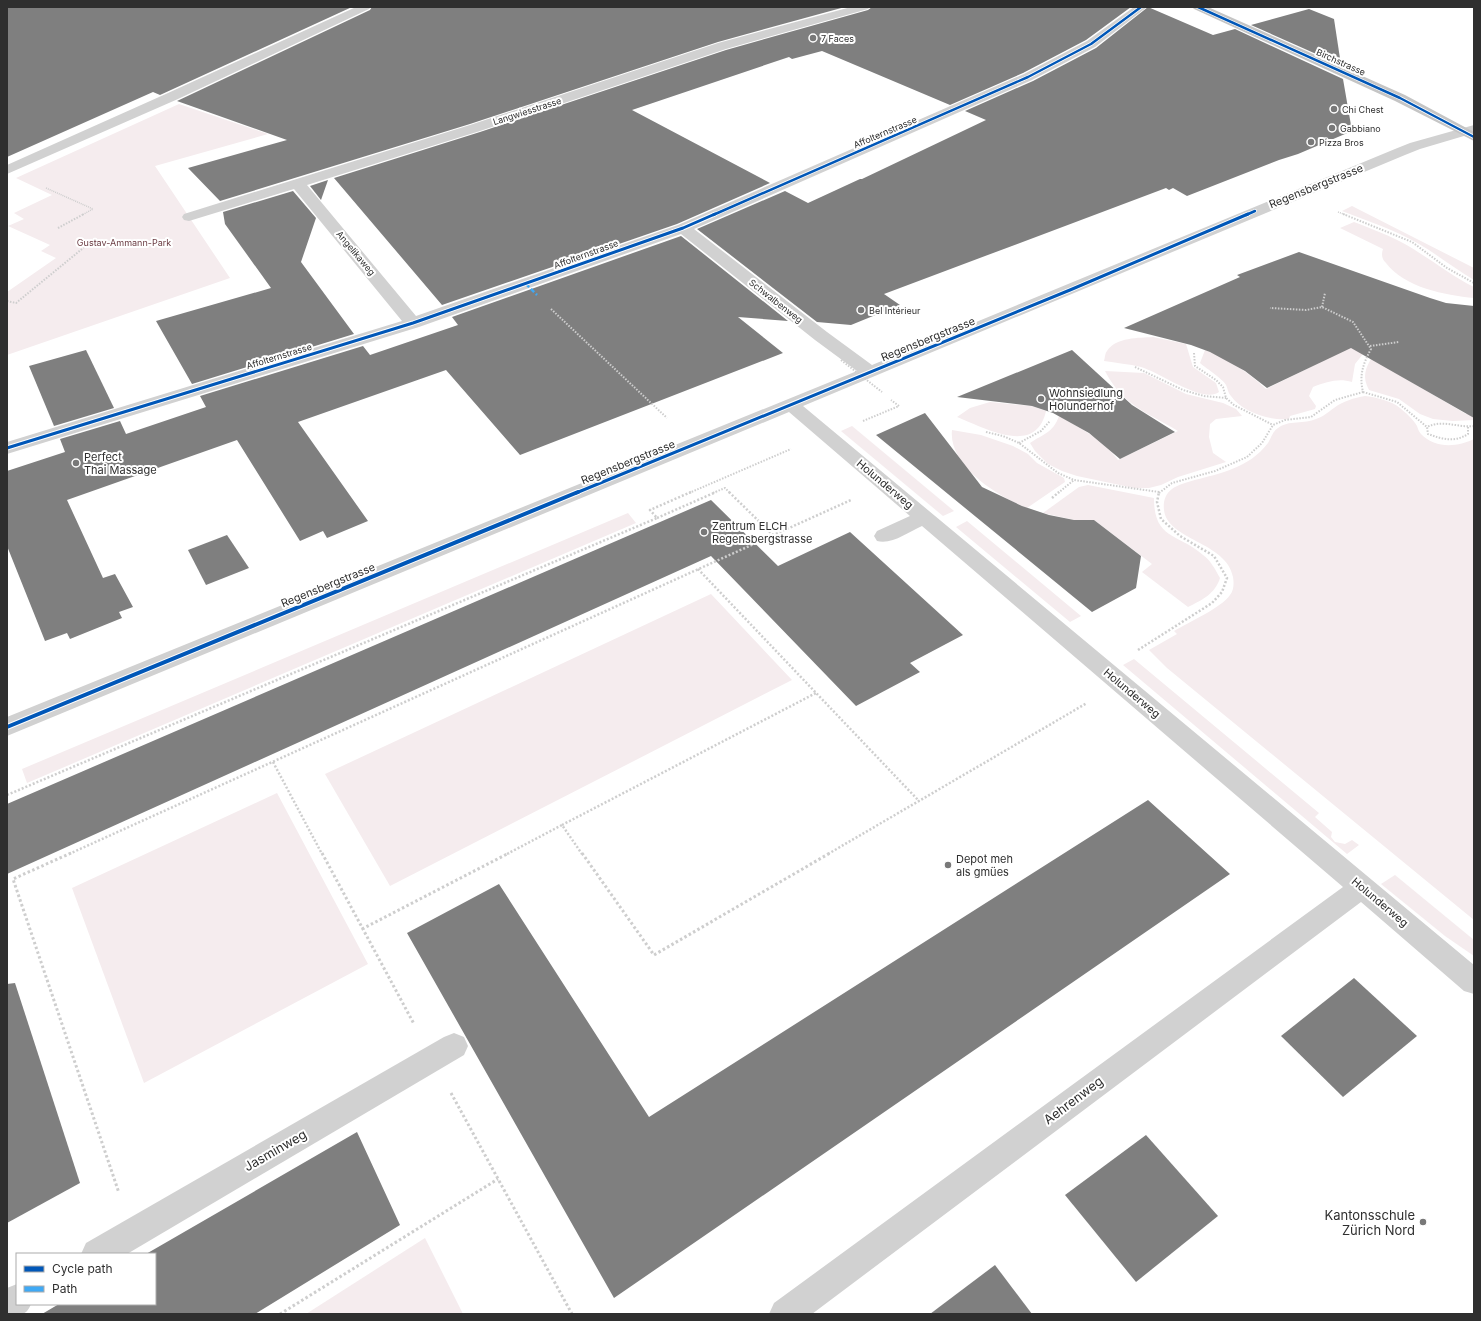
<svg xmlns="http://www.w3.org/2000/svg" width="1481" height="1321" viewBox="0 0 1481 1321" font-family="Inter,sans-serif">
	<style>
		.green { fill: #f5ecee }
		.building { fill: #7f7f7f }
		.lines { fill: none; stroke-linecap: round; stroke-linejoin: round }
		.path-far3 { stroke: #cecece; stroke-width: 1.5; stroke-dasharray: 1 1; stroke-linecap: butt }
		.path-far2 { stroke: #cecece; stroke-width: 2; stroke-dasharray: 1.5 1.5; stroke-linecap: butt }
		.path-far1 { stroke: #cecece; stroke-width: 2.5; stroke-dasharray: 2 2; stroke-linecap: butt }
		.path { stroke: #cecece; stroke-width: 3; stroke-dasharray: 2.5 2.5; stroke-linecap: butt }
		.minor { fill: #d1d1d1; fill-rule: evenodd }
		.major { fill: #c5c5c5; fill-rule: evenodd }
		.path-bridge { stroke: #cecece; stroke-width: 2; stroke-dasharray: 1.5 1.5; stroke-linecap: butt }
		.quiet { stroke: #3fa9f5; stroke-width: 2.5; stroke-dasharray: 4.5 2.5; stroke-linecap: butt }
		.cycleway-far2-casing { stroke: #fff; stroke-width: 4 }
		.cycleway-far1-casing { stroke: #fff; stroke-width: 5 }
		.cycleway-casing { stroke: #fff; stroke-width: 6 }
		.cycleway-far2 { stroke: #0057b8; stroke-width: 2.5 }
		.cycleway-far1 { stroke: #0057b8; stroke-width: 3 }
		.cycleway { stroke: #0057b8; stroke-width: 4 }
		.poi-dot { fill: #787878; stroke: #fff; stroke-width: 1.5 }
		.labels { text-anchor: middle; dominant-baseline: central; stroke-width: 4; stroke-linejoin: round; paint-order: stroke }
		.far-poi-label { font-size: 9px; fill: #2f2f2f; stroke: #fff; text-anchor: start }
		.far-street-label { font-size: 9px; fill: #2f2f2f; stroke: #fff }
		.far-park-label { font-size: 9px; fill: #6b3c43; stroke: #fff }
		.street-label { font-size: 11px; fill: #2f2f2f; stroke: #fff }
		.poi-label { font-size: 11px; fill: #2f2f2f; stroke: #fff; text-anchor: start }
		.near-street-label { font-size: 13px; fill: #2f2f2f; stroke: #fff }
		.near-poi-label { font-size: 13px; fill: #2f2f2f; stroke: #fff; text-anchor: end }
	</style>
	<rect width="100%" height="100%" fill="#fff"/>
	<g class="green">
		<polygon points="179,104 268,134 155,166 230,278 7,355 7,292 56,258 41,251 50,245 8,226 24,219 14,213 52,195 16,178"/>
		<path d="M1352,206l122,62v12c-19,-11 -36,-25 -55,-36 -24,-14 -51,-23 -77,-33z"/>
		<path d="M1354,222c23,9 46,17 67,32 18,11 34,24 53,33v11c-29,-3 -69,-10 -88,-35 -4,-4 -5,-8 -3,-14l-43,-21z"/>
		<path d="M1153,337l33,7 7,23 23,16 3,9c-16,12 -60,-20 -78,-25 -12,-3 -25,-4 -37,-6 1,-3 1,-8 3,-10 9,-14 32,-13 46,-14z"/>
		<path d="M1271,339l96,10 -12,15 -3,18c-14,-4 -25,0 -39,5l-4,9 7,10 -1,3 -25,7 -1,3c-19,2 -47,-7 -58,-23 -3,-3 -3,-7 -5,-11 -3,-6 -19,-16 -26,-22l5,-13c23,9 43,22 61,39l53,-26z"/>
		<path d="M1373,356l28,20 65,38 8,-5v11l-21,1 -20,-2 -13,-5 -21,-15 -30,-9c-7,-13 -4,-22 4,-34z"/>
		<path d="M1105,371l39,2 42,21 37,9 13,6 6,7 -26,3 -6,5 -1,13 4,16 13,9 -48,15 -17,8 -12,3h-15l-57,-12 -15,-5 -14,-7 -13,-13 -5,-8c13,-9 23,-10 29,-27 22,12 44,24 59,44l60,-29c-31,-19 -55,-25 -73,-60z"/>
		<path d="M1365,396c10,1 27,5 35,12 5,4 14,12 17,18 1,3 2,6 4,8 14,15 37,13 53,5v481l-307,-252 -18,-18 28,-16 -3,-3c15,-9 47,-23 56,-36 4,-5 4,-12 3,-18 -6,-35 -66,-37 -69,-67 -1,-8 1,-16 8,-21 10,-8 45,-13 60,-20 15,-6 26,-13 36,-26 3,-5 5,-12 10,-15 10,-8 27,-4 38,-9 7,-2 12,-7 18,-11 9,-7 20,-10 31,-12z"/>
		<path d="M990,402l42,4 14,5c-10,46 -61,17 -89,6l13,-9z"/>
		<polygon points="852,426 954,511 943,516 841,431"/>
		<path d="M952,430l29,5 32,11 15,8 9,9 27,15 1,4 -38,26c-28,-11 -79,-42 -75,-78z"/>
		<path d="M1088,485l66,13c0,42 24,35 49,57 8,6 12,14 17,23 -5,16 -18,22 -32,29l-46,-35 10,-8 -58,-44h-20l-31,-7 36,-26z"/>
		<polygon points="628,513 636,523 27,783 22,769"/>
		<polygon points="967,521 1081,616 1070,622 956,527"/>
		<polygon points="711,594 792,680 390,886 325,774"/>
		<polygon points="1134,659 1319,813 1315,817 1332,832 1331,837 1335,842 1345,844 1352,840 1359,845 1347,854 1123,665"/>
		<polygon points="277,793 368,964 144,1083 72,888"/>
		<polygon points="1395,875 1474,940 1474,956 1445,936 1381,884"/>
		<polygon points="425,1238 463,1314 306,1314"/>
	</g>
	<g class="building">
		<polygon points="7,7 352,7 160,95 153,92 7,157"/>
		<polygon points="372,7 845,7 718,42 470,124 220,201 188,168 287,140 177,101 370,10"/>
		<polygon points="872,7 1131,7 1086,40 1023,73 950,105 822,51 792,59 789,57 632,110 770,183 677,224 442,305 334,178 480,132 726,50 868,10"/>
		<polygon points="1148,7 1213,35 1235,29 1343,79 1352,131 1298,154 1279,160 1187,196 1173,188 1169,190 1166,188 884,294 900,305 851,325 817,322 697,229 785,191 808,203 860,179 862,179 986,120 965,111 1033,81 1096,48"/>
		<polygon points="1309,9 1334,19 1341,65 1251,25"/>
		<polygon points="328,180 321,200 310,186"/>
		<polygon points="293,191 316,218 301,262 354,334 192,384 156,321 271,288 225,224 223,212"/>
		<polygon points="681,236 788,321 738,317 783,353 520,455 446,370 298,422 368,521 327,538 323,531 300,541 237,440 67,500 103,578 115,574 133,607 119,612 122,618 70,639 67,633 45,641 7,546 7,471 65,452 60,439 120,421 126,434 206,407 200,396 363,346 370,355 458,325 452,317"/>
		<polygon points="1299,252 1430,298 1446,303 1474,306 1474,418 1351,348 1267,388 1245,371 1210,352 1191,345 1124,328 1240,277 1237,275"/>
		<polygon points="86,350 114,408 54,426 29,366"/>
		<polygon points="1072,350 1132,405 1175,432 1120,459 1089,433 1053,413 1032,406 957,397"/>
		<polygon points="925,413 982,487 1022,506 1049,515 1074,520 1094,520 1141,556 1136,588 1092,612 876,435"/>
		<polygon points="711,500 778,566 850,532 963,635 910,663 920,672 856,706 711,556 7,874 7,804"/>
		<polygon points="227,535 249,568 206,585 188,550"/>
		<polygon points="1148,800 1230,874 614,1298 407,933 499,884 649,1117"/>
		<polygon points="1354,978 1417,1036 1343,1097 1281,1036"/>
		<polygon points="15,983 80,1183 7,1223 7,984"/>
		<polygon points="357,1132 400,1225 255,1314 42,1314 59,1304 155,1304 155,1254 146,1254"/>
		<polygon points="1146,1135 1218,1216 1136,1282 1065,1195"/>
		<polygon points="995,1265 1032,1314 930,1314"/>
	</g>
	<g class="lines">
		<g class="path-far3">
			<polyline points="46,188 93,209 82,215"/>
			<polyline points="1338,212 1346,215"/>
		</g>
		<g class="path-far2">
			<polyline points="1343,214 1412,242 1447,268 1474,283"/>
			<polyline points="58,228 84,214"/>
			<polyline points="7,301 16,303 93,240"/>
			<polyline points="1322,307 1325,293"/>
			<polyline points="551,309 667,418"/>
			<polyline points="1370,346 1399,342"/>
			<polyline points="1194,353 1195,366 1216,380 1223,387 1226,398 1234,405 1273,425"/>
			<polyline points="1135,367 1183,390 1204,396 1226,398"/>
			<polyline points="1363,392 1397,402 1427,427"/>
			<polyline points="863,421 899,406 891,400"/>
			<path d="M1468,427v7c-14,9 -26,5 -40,0l-1,-7c16,-8 30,1 47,-1"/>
			<polyline points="986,432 1003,436 1019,443 1058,473 1074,480 1159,492"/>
			<polyline points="1019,443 1041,431 1050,421"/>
			<polyline points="689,493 791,449"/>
			<polyline points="713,493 725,488 730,493"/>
			<polyline points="1058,493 1074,480"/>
			<path d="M1159,493l13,-10 43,-12 32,-14 15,-14 11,-18 12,-5 26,-3 24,-17 28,-8c-4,-17 0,-28 8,-43l-18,-27 -31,-15 -16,3 -36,-2"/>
		</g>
		<g class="path-far1">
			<polyline points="729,492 773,535"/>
			<polyline points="1052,498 1059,492"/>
			<polyline points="657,518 716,492"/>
			<polyline points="698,569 919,801"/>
			<polyline points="1138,650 1212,603 1222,592 1227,578 1214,556 1180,536 1161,519 1157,502 1159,492"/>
			<polyline points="273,762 322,854"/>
			<polyline points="7,795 657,518 650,510 691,492"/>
			<polyline points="562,825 816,693"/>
			<polyline points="69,854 851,500"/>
			<polyline points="507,854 562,825 582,854"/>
			<polyline points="828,854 1087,703"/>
		</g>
		<g class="path">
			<polyline points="71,853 13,879 119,1193"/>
			<polyline points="322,853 414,1024"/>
			<polyline points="582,853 654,955 830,853"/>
			<polyline points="362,929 509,853"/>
			<polyline points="451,1093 572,1314"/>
			<polyline points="280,1314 498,1179"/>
		</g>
		<g class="minor">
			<polygon points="356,7 371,7 369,9 178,99 7,174 7,165 168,93"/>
			<path d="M851,7h19l-2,2 -142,40 -246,82 -173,54 109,131 262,-91 346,-151 63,-33 47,-34h13l-52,40 -63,33 -338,149 133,103 45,33 523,-216 15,-6 64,-18v8l-54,16 -15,6 -602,251 671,559v29l-10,-3 -103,-89 -549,412h-43l5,-11 569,-416 -421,-361c-14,6 -30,19 -45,15l-3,-5 3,-5 33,-15 -121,-104 -782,324v-19l850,-346 -42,-31 -134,-106 -262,93 -412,127v-12l395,-121 -108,-132 -105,32 -5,-1 -2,-3 2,-3 286,-89 248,-82z"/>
			<polygon points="454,1033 464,1037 468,1046 464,1055 127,1254 81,1254 86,1243 444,1037"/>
			<path d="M17,1284v20h14c-5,13 -11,10 -24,10v-26z"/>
		</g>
		<polygon class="major" points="1192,7 1208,7 1405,95 1474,132 1474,141 1395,101 1194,9"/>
		<polyline class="path-bridge" points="841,360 882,392"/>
		<polyline class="quiet" points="526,284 537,295"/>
		<defs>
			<g id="cycleway-far2">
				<polyline points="1198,7 1400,98 1474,137"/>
				<polyline points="713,215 1028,77 1091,44 1141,7"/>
				<polyline points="1246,215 1255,211"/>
			</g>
			<g id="cycleway-far1">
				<polyline points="7,448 413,323 683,228 715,214"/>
				<polyline points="576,493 1070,290 1248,214"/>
			</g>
			<polyline id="cycleway" points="7,727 578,492"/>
		</defs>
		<use href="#cycleway-far2" class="cycleway-far2-casing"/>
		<use href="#cycleway-far1" class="cycleway-far1-casing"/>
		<use href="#cycleway" class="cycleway-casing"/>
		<use href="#cycleway-far2" class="cycleway-far2"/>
		<use href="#cycleway-far1" class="cycleway-far1"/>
		<use href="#cycleway" class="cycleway"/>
	</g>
	<g class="poi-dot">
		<circle cx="813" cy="38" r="4"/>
		<circle cx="1334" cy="109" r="4"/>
		<circle cx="1332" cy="128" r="4"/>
		<circle cx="1311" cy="142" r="4"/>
		<circle cx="861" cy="310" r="4"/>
		<circle cx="1041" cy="399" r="4"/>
		<circle cx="76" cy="463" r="4"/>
		<circle cx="704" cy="532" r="4"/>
		<circle cx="948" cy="865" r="4"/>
		<circle cx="1423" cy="1222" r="4"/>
	</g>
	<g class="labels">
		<g class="far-poi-label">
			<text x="821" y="38">7 Faces</text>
			<text x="1342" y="109">Chi Chest</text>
			<text x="1340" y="128">Gabbiano</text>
			<text x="1319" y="142">Pizza Bros</text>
			<text x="869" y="310">Bel Intérieur</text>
		</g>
		<g class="far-street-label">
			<text transform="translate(1341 62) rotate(24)">Birchstrasse</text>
			<text transform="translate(527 111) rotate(-18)">Langwiesstrasse</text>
			<text transform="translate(885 132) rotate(-23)">Affolternstrasse</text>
			<text transform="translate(356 253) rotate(50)">Angelikaweg</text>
			<text transform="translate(586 254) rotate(-20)">Affolternstrasse</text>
			<text transform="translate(776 301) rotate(38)">Schwalbenweg</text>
			<text transform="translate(279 356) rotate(-17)">Affolternstrasse</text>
		</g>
		<g class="far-park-label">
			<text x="124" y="242">Gustav-Ammann-Park</text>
		</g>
		<g class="street-label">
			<text transform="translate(1316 186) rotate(-22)">Regensbergstrasse</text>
			<text transform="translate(928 339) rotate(-22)">Regensbergstrasse</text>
			<text transform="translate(628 462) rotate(-22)">Regensbergstrasse</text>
			<text transform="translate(885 484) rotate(40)">Holunderweg</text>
			<text transform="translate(328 585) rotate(-22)">Regensbergstrasse</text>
			<text transform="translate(1132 693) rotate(40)">Holunderweg</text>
			<text transform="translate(1380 902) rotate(40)">Holunderweg</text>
		</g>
		<g class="poi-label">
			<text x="1049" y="393">Wohnsiedlung<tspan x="1049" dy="13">Holunderhof</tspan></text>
			<text x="84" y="457">Perfect<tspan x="84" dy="13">Thai Massage</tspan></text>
			<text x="712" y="526">Zentrum ELCH<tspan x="712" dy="13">Regensbergstrasse</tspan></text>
			<text x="956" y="859">Depot meh<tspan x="956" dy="13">als gmües</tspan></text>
		</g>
		<g class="near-street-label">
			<text transform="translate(1073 1100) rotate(-37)">Aehrenweg</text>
			<text transform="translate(275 1150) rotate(-30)">Jasminweg</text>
		</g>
		<g class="near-poi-label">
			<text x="1415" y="1215">Kantonsschule<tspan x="1415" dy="15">Zürich Nord</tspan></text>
		</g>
	</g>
	<rect width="1481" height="1321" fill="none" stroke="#2f2f2f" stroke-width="16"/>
	<rect x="16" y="1253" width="140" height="52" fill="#ffffff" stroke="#acacac"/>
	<rect x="24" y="1266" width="20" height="6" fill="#0057b8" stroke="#acacac"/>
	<text x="52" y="1273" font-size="12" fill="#2f2f2f">Cycle path</text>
	<rect x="24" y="1286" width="20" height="6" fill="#3fa9f5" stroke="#acacac"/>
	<text x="52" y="1293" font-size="12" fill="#2f2f2f">Path</text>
</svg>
